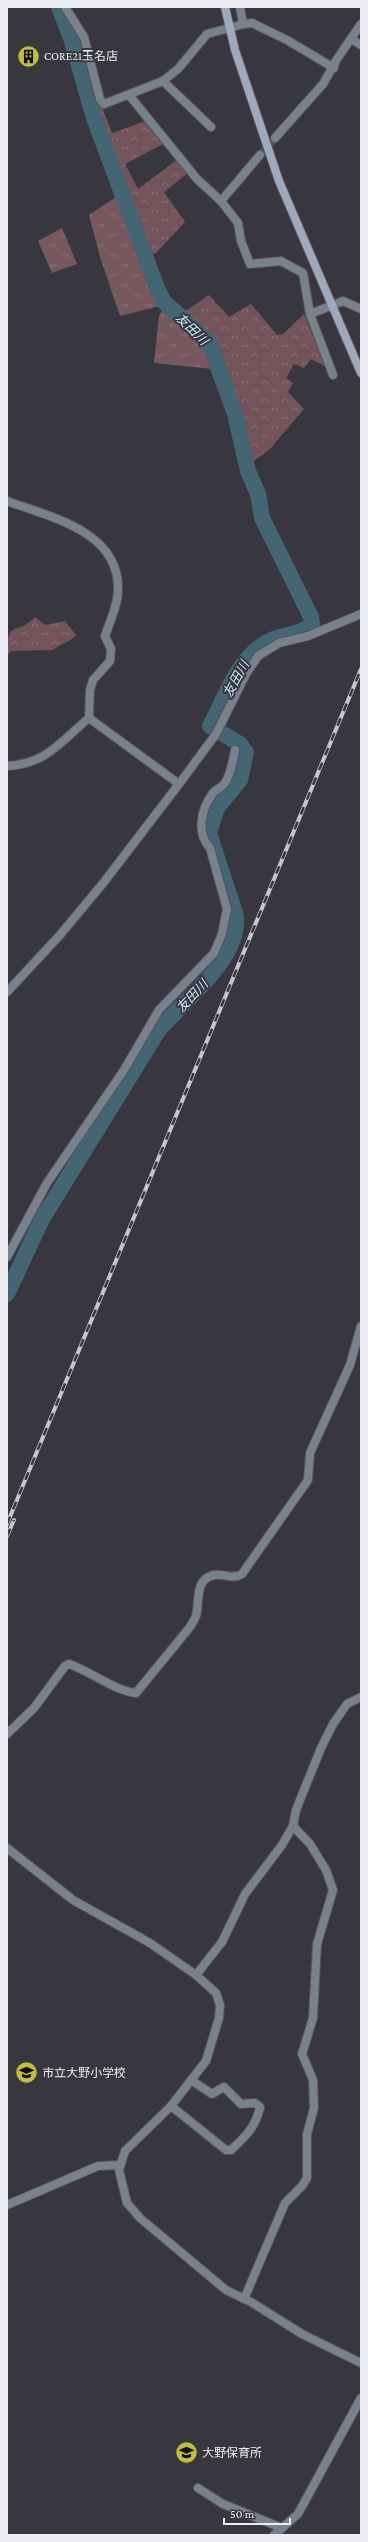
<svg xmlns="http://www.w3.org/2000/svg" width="368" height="2542" viewBox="0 0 368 2542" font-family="'Crimson Pro','Noto Sans JP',serif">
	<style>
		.grass { fill: url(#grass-tufts) }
		.forest { fill: url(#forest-crowns) }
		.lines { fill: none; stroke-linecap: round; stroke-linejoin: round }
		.river { stroke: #446573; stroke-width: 16 }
		.street-tunnel { stroke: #53515a; stroke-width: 8; stroke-dasharray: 8 4; stroke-linecap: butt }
		.street-casing { stroke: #55535c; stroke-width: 10 }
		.secondary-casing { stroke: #55535c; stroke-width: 10 }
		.street { stroke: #79818c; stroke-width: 8 }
		.secondary { stroke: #9eaabc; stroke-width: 8 }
		.rail-casing { stroke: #c7c6ce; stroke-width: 4 }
		.rail { stroke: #38363f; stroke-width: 2.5; stroke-dasharray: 8; stroke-linecap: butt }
		.labels { text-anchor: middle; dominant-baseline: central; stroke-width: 4; stroke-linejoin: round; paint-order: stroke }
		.poi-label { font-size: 12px; fill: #eeedf4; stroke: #38363f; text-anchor: start }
		.water-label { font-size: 13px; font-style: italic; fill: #c6ebfb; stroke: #38363f }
	</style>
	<defs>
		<pattern id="grass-tufts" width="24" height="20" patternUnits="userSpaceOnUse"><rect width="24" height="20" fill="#77585f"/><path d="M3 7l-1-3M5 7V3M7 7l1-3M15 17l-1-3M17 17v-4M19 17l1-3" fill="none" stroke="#8b7077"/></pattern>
		<pattern id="forest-crowns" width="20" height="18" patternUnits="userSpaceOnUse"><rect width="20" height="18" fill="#74545b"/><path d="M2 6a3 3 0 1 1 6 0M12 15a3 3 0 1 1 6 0" fill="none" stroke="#886d73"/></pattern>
	</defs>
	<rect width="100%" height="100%" fill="#38363f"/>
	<g class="grass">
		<polygon points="121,194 164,305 120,316 100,257 89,215"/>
		<polygon points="62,228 77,264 52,273 38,241"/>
		<polygon points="164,307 206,343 212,369 154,363 159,316"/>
	</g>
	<g class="forest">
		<polygon points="88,95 98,97 112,133 146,121 163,144 125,164 138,189 178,159 188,173 164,192 185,222 155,254 148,252 141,238"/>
		<polygon points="209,295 229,317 251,304 277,335 283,334 304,314 325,366 311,359 304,368 294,364 286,378 293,383 288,392 304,409 269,450 252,462 242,425 211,340 183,313"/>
		<path d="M35,617l10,8 20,-4 11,14c-7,8 -15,8 -23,15l-42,1 -4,5c0,-39 10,-19 28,-39z"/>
	</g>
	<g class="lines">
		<path class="river" d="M7,1294l35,-75 116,-188c26,-31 82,-71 78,-115l-27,-83 8,-25 23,-28 6,-28 -6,-8 -30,-18c16,-30 28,-69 59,-85 13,-7 32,-6 43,-16l-1,-8 -49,-99 -4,-24 -10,-23 -13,-57 -26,-72 -45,-40 -7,-14 -63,-170 -22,-77 -13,-34"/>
		<polyline class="street-tunnel" points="260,155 275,138"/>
		<defs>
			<g id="street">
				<polyline points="65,7 84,37 100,99 104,104 163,81 178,69 207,34 244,24 252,23 287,40 334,68"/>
				<polyline points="240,7 243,24"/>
				<polyline points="351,39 361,45"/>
				<polyline points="163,81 211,127"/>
				<polyline points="129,95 197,179 221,201 238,223 241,241 250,264 281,261 303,273 310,314 333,375"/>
				<polyline points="275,138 323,84 337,59 361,24"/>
				<polyline points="221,201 260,155"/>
				<polyline points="310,314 343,301 361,309"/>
				<path d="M7,501c43,16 112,30 111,88 0,16 -8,32 -13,47l6,13 -1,12 -17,19 -3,10 -1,28c-28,23 -42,46 -82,48"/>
				<polyline points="89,718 179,784"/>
				<polyline points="7,992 60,935 104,882 179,784 216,734 246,674 258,656 279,643 308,636 361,614"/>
				<path d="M7,1257l40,-74 77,-113 35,-60 55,-57 8,-19 5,-25 -17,-61c-14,-15 -9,-39 3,-55 3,-4 9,-5 12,-10 6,-10 8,-21 10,-33"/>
				<path d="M7,1734l27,-26 31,-42 4,-2c23,8 44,26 67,29l54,-66c2,-4 5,-8 6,-11 4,-14 -2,-37 18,-41 10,-2 18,5 28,-1l66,-94 2,-27 40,-88 11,-39"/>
				<polyline points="7,1848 73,1900 150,1943 196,1975 216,1993 220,2005 219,2018 206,2061 171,2106 125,2151 119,2170 127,2203 140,2218 226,2290 251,2302 302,2334 361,2363"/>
				<polyline points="196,1975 222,1942 245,1894 282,1845 293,1826 296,1810 321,1748 333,1724 347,1704 361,1697"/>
				<path d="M171,2106l55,44h5c14,-13 25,-23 29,-43l-5,-4 -14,1 -17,-17 -12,7 -21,-14"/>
				<polyline points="7,2205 98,2166 119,2165"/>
				<polyline points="244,2299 285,2203 302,2186 307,2178 307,2134 314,2108 313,2080 302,2054 313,2018 317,1944 333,1890 326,1870 310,1844 293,1826"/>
				<polyline points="198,2488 223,2504 282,2528"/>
				<polyline points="274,2535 298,2514 361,2398"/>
			</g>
			<polyline id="secondary" points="225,7 235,50 279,181 361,373"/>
		</defs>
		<use href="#street" class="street-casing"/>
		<use href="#secondary" class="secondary-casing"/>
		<use href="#street" class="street"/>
		<use href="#secondary" class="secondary"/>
		<defs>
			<g id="rail">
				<polyline points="7,1524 361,669"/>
				<polyline points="7,1536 14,1520"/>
			</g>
		</defs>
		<use href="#rail" class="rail-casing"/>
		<use href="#rail" class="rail"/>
	</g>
	<defs>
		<symbol id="building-disc" viewBox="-11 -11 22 22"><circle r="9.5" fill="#c2bd3f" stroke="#38363f"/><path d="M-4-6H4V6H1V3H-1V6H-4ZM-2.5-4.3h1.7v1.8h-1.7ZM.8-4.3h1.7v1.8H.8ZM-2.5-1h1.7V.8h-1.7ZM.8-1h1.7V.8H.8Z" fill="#111"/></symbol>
		<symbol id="school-disc" viewBox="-11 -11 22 22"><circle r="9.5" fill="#c2bd3f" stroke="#38363f"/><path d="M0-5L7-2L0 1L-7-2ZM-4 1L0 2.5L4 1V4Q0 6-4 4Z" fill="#111"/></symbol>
	</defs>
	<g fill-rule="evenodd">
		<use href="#building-disc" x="16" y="44" width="25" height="25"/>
		<use href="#school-disc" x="14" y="2060" width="25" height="25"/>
		<use href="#school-disc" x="174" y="2440" width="25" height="25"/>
	</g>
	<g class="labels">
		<g class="poi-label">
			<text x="44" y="56">CORE21玉名店</text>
			<text x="42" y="2073">市立大野小学校</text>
			<text x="202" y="2453">大野保育所</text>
		</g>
		<g class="water-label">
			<text transform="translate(192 329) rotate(45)">友田川</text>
			<text transform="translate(236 679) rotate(-61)">友田川</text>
			<text transform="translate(192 996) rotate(-47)">友田川</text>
		</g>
	</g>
	<rect width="368" height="2542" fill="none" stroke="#eeedf4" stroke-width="16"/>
	<path d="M224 2518v6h66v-6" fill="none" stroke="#eeedf4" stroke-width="2"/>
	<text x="230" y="2518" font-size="12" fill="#eeedf4" stroke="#38363f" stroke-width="3" paint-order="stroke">50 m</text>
</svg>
